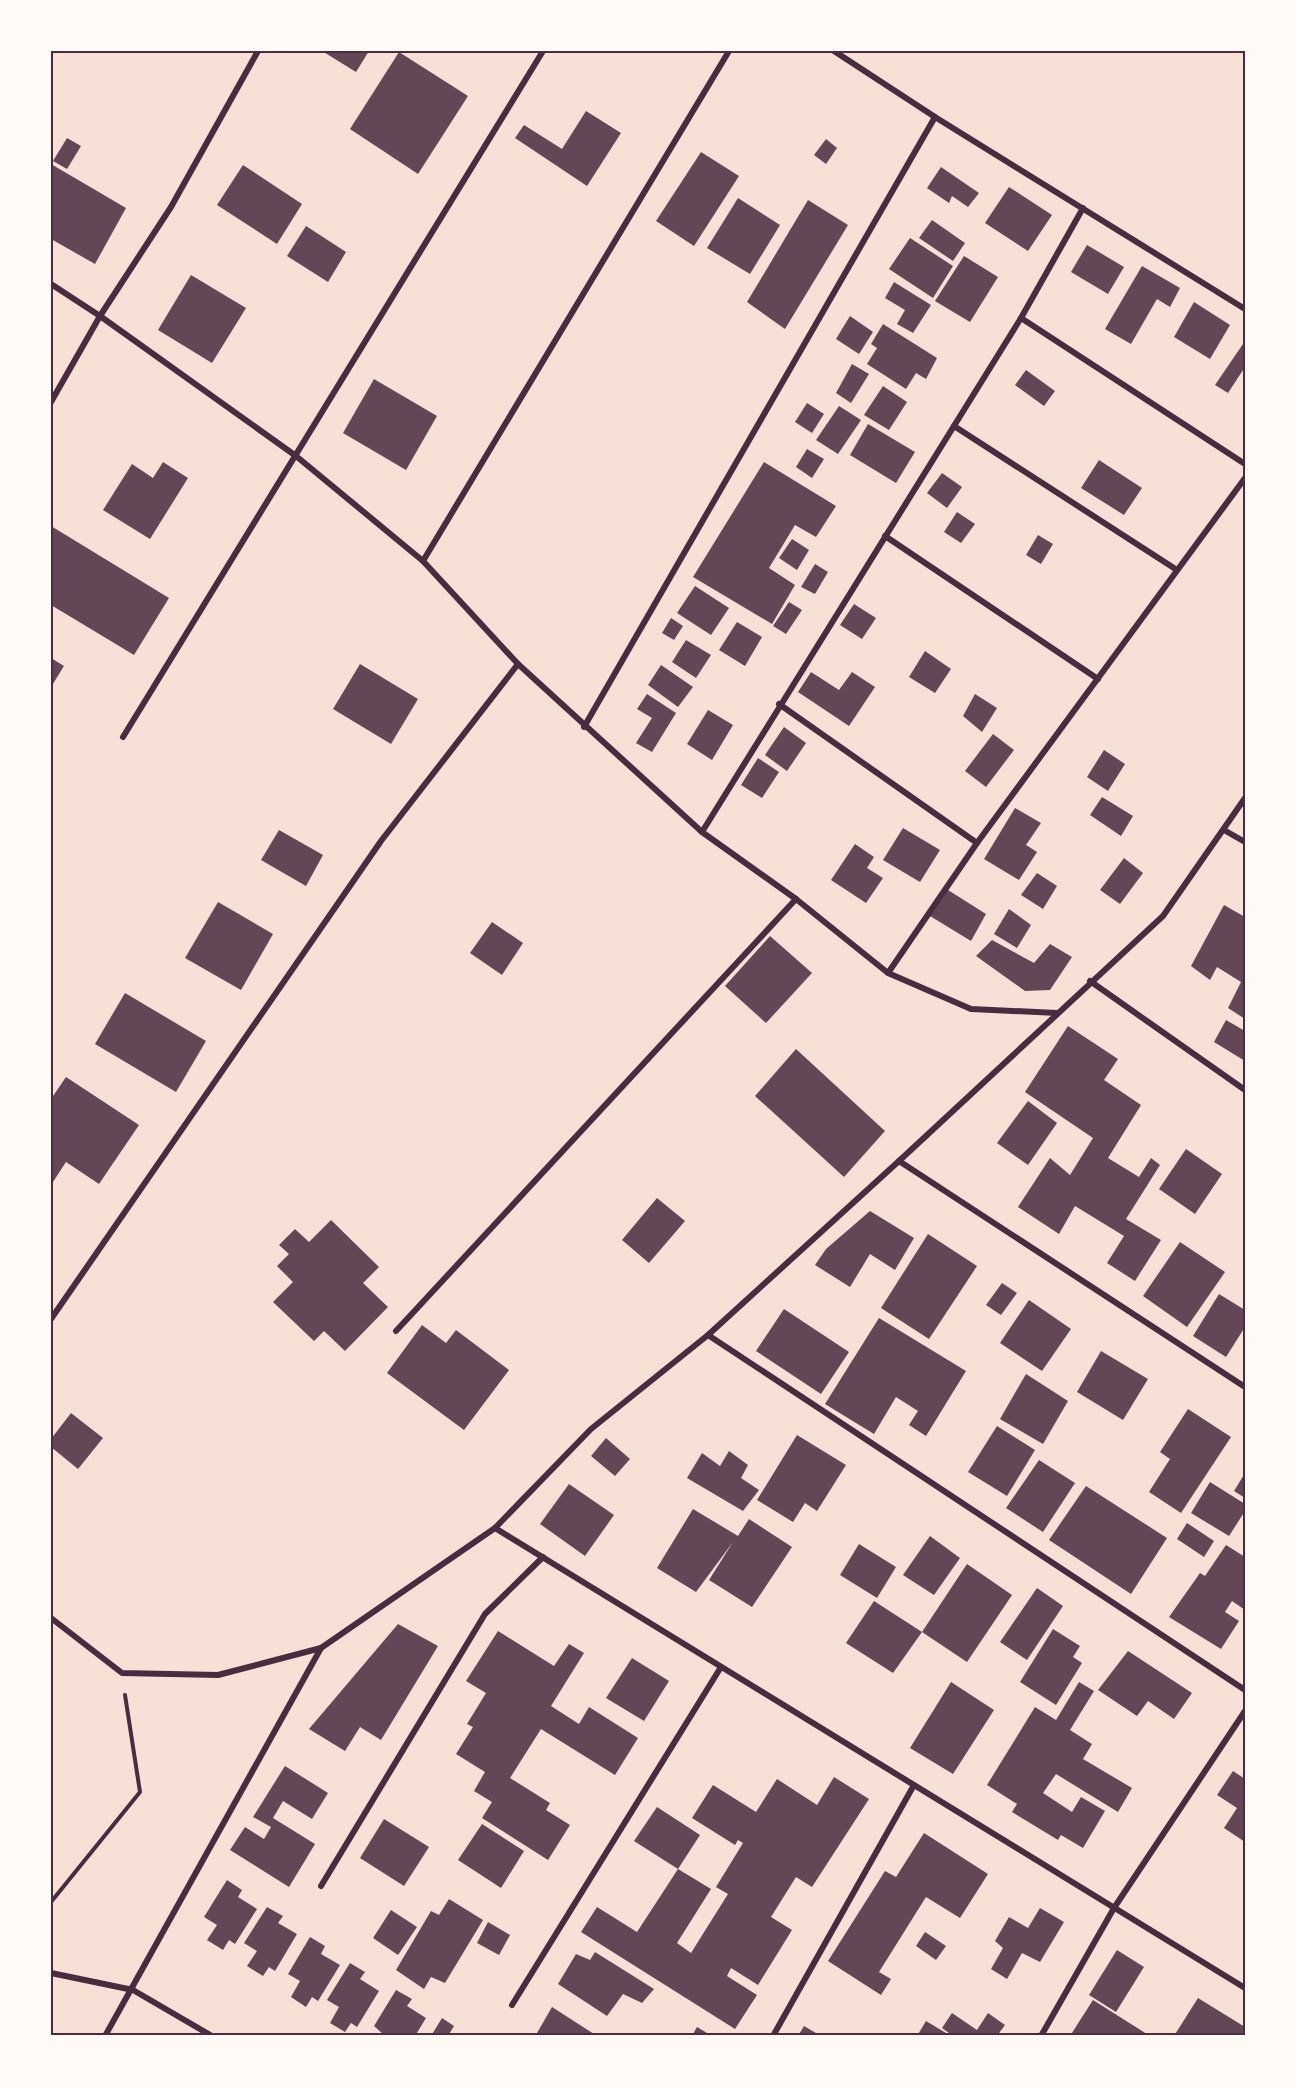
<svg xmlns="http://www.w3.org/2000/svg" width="1296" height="2087" viewBox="0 0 1296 2087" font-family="'Open Sans',sans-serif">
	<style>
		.building { fill: #644757 }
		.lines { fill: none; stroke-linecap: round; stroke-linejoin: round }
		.path { stroke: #4a2c40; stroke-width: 4 }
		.minor { stroke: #4a2c40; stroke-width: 6 }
		.neatline { fill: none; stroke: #4a2c40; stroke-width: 2 }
	</style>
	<rect width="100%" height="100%" fill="#f7e1d7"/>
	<g class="building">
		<polygon points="322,51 369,51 356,72"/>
		<polygon points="399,52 468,96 418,174 350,129"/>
		<polygon points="586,111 621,133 587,186 515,138 524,125 562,149"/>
		<polygon points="67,138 81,146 67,169 53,161"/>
		<polygon points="826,139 837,148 826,164 814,155"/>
		<polygon points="701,152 739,176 694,246 656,221"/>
		<polygon points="51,164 126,208 95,264 51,239"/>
		<polygon points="243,165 302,204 277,244 217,205"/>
		<polygon points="941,167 979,193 968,207 952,196 949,203 927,188"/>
		<polygon points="1009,187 1052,215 1028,251 985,223"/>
		<polygon points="738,198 780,225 750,274 707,248"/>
		<polygon points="808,200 848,225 785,329 747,302"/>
		<polygon points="932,220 965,243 953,261 919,238"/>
		<polygon points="306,226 346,252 328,282 287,256"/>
		<polygon points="910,238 953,266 933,298 889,269"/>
		<polygon points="1087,245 1124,267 1108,294 1071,272"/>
		<polygon points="964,256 998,277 970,322 935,301"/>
		<polygon points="1142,266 1180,288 1170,307 1157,299 1131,344 1105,329"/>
		<polygon points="191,275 246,308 212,363 158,330"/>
		<polygon points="894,282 931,305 913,333 897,324 905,310 885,298"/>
		<polygon points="1194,302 1230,325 1210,359 1174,337"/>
		<polygon points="850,316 873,332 859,354 836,339"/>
		<polygon points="883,324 937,358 926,379 916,373 906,389 867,364 877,348 871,344"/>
		<polygon points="1245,341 1245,367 1228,393 1215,385"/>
		<polygon points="852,364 869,374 851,403 836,393"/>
		<polygon points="1026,370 1055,391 1044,406 1015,385"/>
		<polygon points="374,379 437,416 406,470 343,433"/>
		<polygon points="883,386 907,402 889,430 864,415"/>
		<polygon points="807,403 824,414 812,433 795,422"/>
		<polygon points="839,406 861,420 838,454 816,440"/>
		<polygon points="868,424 915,452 896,483 850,455"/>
		<polygon points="807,449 824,459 812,478 796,467"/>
		<polygon points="1099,460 1142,488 1124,515 1081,488"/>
		<polygon points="163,462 188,478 150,539 103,510 132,464 153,478"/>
		<polygon points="764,462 836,506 816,537 795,525 769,568 795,585 772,624 693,577"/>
		<polygon points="942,473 962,487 947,508 927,493"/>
		<polygon points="957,512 975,524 961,543 944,532"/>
		<polygon points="51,526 169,598 134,655 51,605"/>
		<polygon points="1038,535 1053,544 1041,564 1026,555"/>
		<polygon points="792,539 809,550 797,570 779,558"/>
		<polygon points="815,564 828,572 815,594 801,587"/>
		<polygon points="695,586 729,608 711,635 677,613"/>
		<polygon points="789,602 802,610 786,634 773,626"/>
		<polygon points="854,604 876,618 862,639 840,625"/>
		<polygon points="671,618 683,626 674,640 662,633"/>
		<polygon points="737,622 762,637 745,666 719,650"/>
		<polygon points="686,640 711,655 696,678 672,662"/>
		<polygon points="925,651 951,669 935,693 909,677"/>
		<polygon points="51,658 64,666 51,687"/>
		<polygon points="360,664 418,699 391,744 333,709"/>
		<polygon points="661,665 693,687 678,707 648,685"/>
		<polygon points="811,672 839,690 852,672 875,687 849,726 798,692"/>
		<polygon points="647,694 676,713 652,752 636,743 652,718 637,709"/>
		<polygon points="975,694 997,708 982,732 963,716"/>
		<polygon points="708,710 733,725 712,760 687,744"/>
		<polygon points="784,727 806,743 787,771 765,755"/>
		<polygon points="993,734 1014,750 986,787 965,771"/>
		<polygon points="1104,750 1125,764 1108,791 1087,777"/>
		<polygon points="758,758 779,772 762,798 741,785"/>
		<polygon points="1102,797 1133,816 1121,836 1090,815"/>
		<polygon points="1015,808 1041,823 1026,845 1037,852 1019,880 984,859"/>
		<polygon points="903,828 940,850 920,882 883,860"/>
		<polygon points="279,830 323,855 306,886 261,860"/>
		<polygon points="855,844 874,857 867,868 883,878 866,903 831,880"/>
		<polygon points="1124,858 1143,873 1120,904 1100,890"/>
		<polygon points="1037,873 1057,886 1043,909 1021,895"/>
		<polygon points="948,890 986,914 971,941 930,916"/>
		<polygon points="218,902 273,934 241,990 185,958"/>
		<polygon points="1224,905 1245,917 1245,1019 1228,1008 1241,982 1217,967 1210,980 1191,966"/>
		<polygon points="1009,909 1031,925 1017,948 994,934"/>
		<polygon points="492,922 523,943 502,975 470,953"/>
		<polygon points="770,936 812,973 766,1023 725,986"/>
		<polygon points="992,940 1034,963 1050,944 1072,957 1050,990 1025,991 976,956"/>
		<polygon points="125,993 206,1041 176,1092 95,1044"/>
		<polygon points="1226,1020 1245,1031 1245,1061 1214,1042"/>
		<polygon points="1068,1026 1118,1059 1104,1080 1141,1105 1108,1158 1139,1177 1151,1158 1160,1165 1126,1219 1161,1240 1135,1281 1107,1263 1124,1236 1075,1206 1059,1234 1018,1207 1050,1158 1070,1175 1093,1138 1025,1092"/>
		<polygon points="796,1049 885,1131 844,1177 755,1096"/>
		<polygon points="66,1077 139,1125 99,1184 66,1162 51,1185 51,1099"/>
		<polygon points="1028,1101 1057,1123 1028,1165 997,1143"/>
		<polygon points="1186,1149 1222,1174 1195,1214 1159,1189"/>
		<polygon points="657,1198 685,1221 649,1263 622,1240"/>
		<polygon points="870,1211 914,1238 895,1270 870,1254 850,1287 815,1265 826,1249"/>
		<polygon points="331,1220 379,1267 363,1283 388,1307 345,1351 324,1331 314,1341 273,1302 293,1282 277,1266 289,1254 279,1245 295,1229 309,1242"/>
		<polygon points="928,1234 977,1266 929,1339 881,1308"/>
		<polygon points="1180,1242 1225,1272 1187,1327 1143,1296"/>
		<polygon points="1002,1283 1017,1293 1001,1315 986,1305"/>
		<polygon points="1219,1294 1245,1310 1245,1327 1226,1357 1193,1336"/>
		<polygon points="1029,1300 1071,1329 1042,1371 1000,1343"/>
		<polygon points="784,1309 849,1352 821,1394 756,1351"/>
		<polygon points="879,1318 966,1371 926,1436 909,1425 918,1411 896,1397 874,1434 825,1404"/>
		<polygon points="422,1325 446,1343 456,1330 509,1370 464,1430 387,1373"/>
		<polygon points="1101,1351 1148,1379 1123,1420 1077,1392"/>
		<polygon points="1026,1374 1068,1401 1043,1444 1000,1419"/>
		<polygon points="1188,1409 1231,1437 1181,1513 1149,1492 1170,1459 1160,1452"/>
		<polygon points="71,1413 103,1438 78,1469 51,1447 51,1439"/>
		<polygon points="997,1426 1035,1450 1007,1496 968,1472"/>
		<polygon points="797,1435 846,1465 817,1511 805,1503 793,1522 757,1500"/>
		<polygon points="606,1438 630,1459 615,1476 591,1456"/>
		<polygon points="729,1451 748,1465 741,1478 759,1490 743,1511 687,1478 702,1453 720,1466"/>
		<polygon points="1039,1460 1075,1483 1043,1532 1006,1508"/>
		<polygon points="1245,1473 1245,1498 1234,1491"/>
		<polygon points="1210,1482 1245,1504 1245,1511 1229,1536 1191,1513"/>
		<polygon points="569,1484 614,1515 585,1556 540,1524"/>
		<polygon points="1086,1486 1167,1538 1131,1594 1049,1540"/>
		<polygon points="693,1509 738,1536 749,1519 792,1547 752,1607 709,1580 733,1542 696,1592 657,1568"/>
		<polygon points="1187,1523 1214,1541 1204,1557 1177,1539"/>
		<polygon points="930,1536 960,1558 934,1595 903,1575"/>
		<polygon points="859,1544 896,1567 877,1598 840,1575"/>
		<polygon points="1226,1545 1245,1557 1245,1610 1232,1601 1225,1612 1239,1621 1221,1649 1169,1617 1200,1573 1205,1576"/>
		<polygon points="967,1564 1012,1595 967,1662 922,1632"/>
		<polygon points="1037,1588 1063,1606 1027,1660 1000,1642"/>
		<polygon points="874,1601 922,1632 893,1673 846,1643"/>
		<polygon points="398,1624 438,1646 381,1740 360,1727 345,1751 309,1729"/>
		<polygon points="1053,1629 1080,1646 1073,1657 1082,1663 1056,1705 1020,1682"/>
		<polygon points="498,1631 554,1666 569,1644 584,1653 551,1706 579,1724 589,1707 638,1738 615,1775 541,1729 510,1778 550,1803 546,1810 570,1825 548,1860 482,1818 492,1802 474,1791 485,1772 456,1754 473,1727 467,1724 486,1693 466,1681"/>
		<polygon points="1128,1651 1192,1693 1174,1719 1148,1701 1137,1716 1098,1690"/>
		<polygon points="632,1658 669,1681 644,1721 606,1698"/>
		<polygon points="951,1682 994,1710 953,1774 910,1748"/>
		<polygon points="1079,1682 1094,1691 1070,1730 1092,1744 1083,1759 1132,1788 1118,1812 1056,1774 1043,1793 1072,1812 1081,1797 1105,1811 1083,1848 1061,1835 1058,1840 1012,1812 1017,1804 987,1785 1035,1707 1056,1720"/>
		<polygon points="285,1766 328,1793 312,1819 283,1801 273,1818 315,1844 289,1887 230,1850 245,1827 264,1839 271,1827 253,1817"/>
		<polygon points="1233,1771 1245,1779 1245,1842 1224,1828 1237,1808 1217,1795"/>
		<polygon points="834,1777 869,1799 812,1887 796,1877 771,1917 792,1930 758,1985 731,1968 727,1976 757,1995 735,2029 581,1932 597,1907 637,1932 678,1869 711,1889 677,1943 691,1953 728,1894 716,1887 743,1843 738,1840 735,1845 692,1818 713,1785 756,1812 777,1779 817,1805"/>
		<polygon points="657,1807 700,1835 678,1869 634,1841"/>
		<polygon points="384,1819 429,1847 404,1886 360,1858"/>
		<polygon points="482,1824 524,1851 501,1888 458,1860"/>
		<polygon points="924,1833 988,1874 960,1918 926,1897 879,1972 891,1979 881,1995 828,1961 885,1871 896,1877"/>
		<polygon points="227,1880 242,1890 238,1897 257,1909 235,1944 229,1940 223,1950 207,1940 217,1925 204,1917"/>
		<polygon points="449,1899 483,1920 445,1983 431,1977 424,1989 396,1970 431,1911 439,1915"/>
		<polygon points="267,1907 283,1916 278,1923 297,1934 275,1971 269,1967 263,1976 247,1966 257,1951 244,1943"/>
		<polygon points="1040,1908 1064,1922 1040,1962 1022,1953 1007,1979 991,1969 1003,1948 995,1941 1009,1917 1028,1928"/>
		<polygon points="391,1910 417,1927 398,1955 373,1938"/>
		<polygon points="488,1922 510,1935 499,1955 477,1943"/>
		<polygon points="925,1932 946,1946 936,1960 916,1946"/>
		<polygon points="310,1937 325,1946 321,1954 340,1965 318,2001 312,1997 306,2007 291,1997 300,1981 288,1974"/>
		<polygon points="1117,1950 1144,1967 1116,2012 1089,1995"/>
		<polygon points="595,1952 654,1989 642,2003 623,1994 607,2016 558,1984 576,1954 590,1960"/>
		<polygon points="350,1963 365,1972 360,1979 379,1991 357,2027 351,2023 345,2032 330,2023 339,2007 327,2000"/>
		<polygon points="396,1990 412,1999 407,2006 426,2018 415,2036 385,2036 374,2026"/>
		<polygon points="1198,1998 1245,2027 1245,2036 1174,2036"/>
		<polygon points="1093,2000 1150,2036 1070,2036"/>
		<polygon points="552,2007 594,2034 593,2036 541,2036 537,2033"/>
		<polygon points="952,2013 977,2030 988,2013 1005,2025 997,2036 953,2036 942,2028"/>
		<polygon points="442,2018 454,2026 448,2036 431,2036"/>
		<polygon points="926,2021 951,2036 917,2036"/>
		<polygon points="804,2026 821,2036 798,2036"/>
		<polygon points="697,2027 712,2036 692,2036"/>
	</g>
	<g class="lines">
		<polyline class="path" points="51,1902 140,1792 125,1695"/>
		<g class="minor">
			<polyline points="834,51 935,117 1245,309"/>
			<polyline points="51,284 100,316 296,456 423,561 518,664 702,832 796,899 888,973 971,1009 1057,1013"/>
			<polyline points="1021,318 1245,464"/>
			<polyline points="51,402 100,316 171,207 258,51"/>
			<polyline points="954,426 1177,570"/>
			<polyline points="885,536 1098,679"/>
			<polyline points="423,561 729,51"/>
			<polyline points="779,704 977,843"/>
			<polyline points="584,727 935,117"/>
			<polyline points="123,737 543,51"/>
			<polyline points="1224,830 1245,842"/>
			<polyline points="702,832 1021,318 1083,208"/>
			<polyline points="888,973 977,843 1245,478"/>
			<polyline points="1090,981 1245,1090"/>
			<polyline points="899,1161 1245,1387"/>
			<polyline points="51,1319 381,841 518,664"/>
			<polyline points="396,1331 796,899"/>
			<polyline points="708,1335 1245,1690"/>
			<polyline points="495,1528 1245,1988"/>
			<polyline points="51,1618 122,1673 218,1675 321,1648 495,1528 591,1429 708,1335 899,1161 1163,916 1245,798"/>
			<polyline points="321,1886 485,1614 543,1557"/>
			<polyline points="51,1973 133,1990 212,2036"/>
			<polyline points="512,2005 721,1667"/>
			<polyline points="105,2036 321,1648"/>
			<polyline points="773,2036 914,1785"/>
			<polyline points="1041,2036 1114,1908 1245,1711"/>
		</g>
	</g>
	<rect width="1296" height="2087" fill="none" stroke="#fffaf5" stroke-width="105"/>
	<rect x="52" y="52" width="1192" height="1982" class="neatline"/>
</svg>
